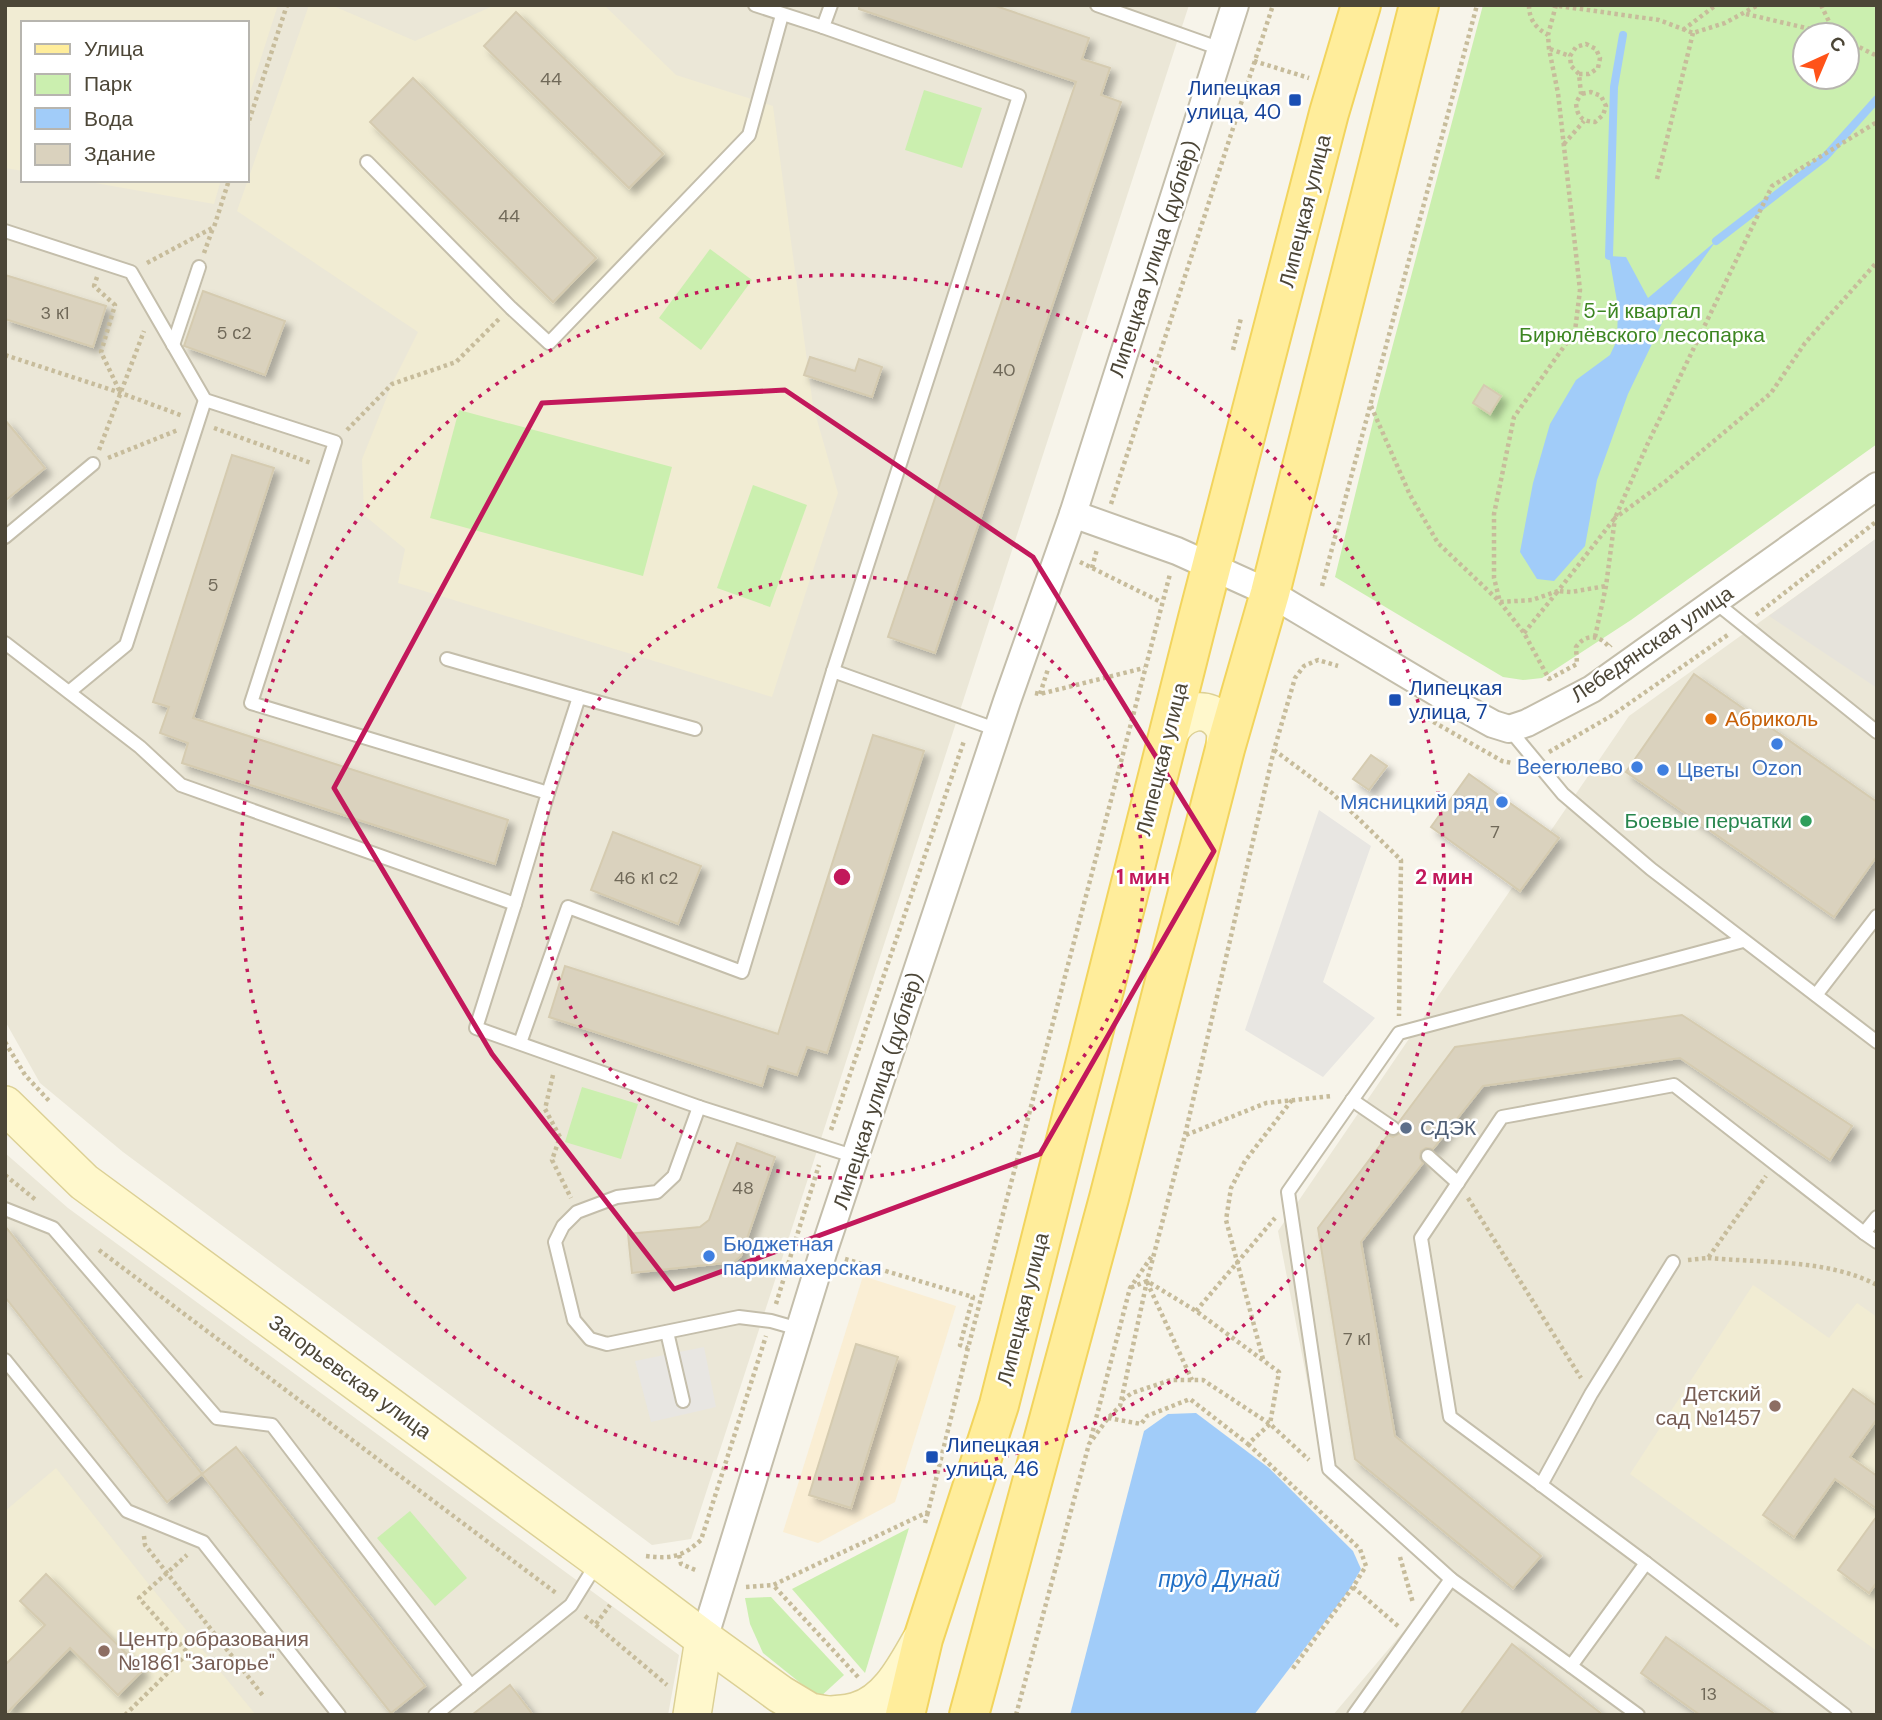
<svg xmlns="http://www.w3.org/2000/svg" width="1882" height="1720" viewBox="0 0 1882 1720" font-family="'DM Sans',sans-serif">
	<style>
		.residential { fill: #ebe7d7; fill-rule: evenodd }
		.commercial { fill: #faeed4 }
		.industrial { fill: #e6e3db }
		.education { fill: #f1ecd3 }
		.green { fill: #cbefaf; fill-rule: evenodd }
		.parking { fill: #e8e6e2 }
		.water { fill: #a1ccf9 }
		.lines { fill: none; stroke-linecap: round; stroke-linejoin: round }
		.stream { stroke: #a1ccf9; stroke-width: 8 }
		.building { fill: #dad2be; stroke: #d5cbb0; stroke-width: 2; filter: url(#shadow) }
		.lane-casing { stroke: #c4beab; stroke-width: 16 }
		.street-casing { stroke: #c4beab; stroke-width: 30 }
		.secondary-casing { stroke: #dcd095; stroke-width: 40 }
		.primary-casing { stroke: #f2d45d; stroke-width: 42 }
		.path { stroke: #c7bc9b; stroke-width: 4.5; stroke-dasharray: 3.5 3.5; stroke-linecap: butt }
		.lane { stroke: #fff; stroke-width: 12 }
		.street { stroke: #fff; stroke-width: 26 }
		.secondary { stroke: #fff8cc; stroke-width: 37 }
		.primary { stroke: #ffed9b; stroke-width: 38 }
		.marked { fill: none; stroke: #c2185b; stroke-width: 5; stroke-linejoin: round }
		.ring { fill: none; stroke: #c2185b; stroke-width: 3.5; stroke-dasharray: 3.5 7 }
		.transit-dot { fill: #1a4fb4; stroke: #fff; stroke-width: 2.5 }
		.food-dot { fill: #e8710a; stroke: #fff; stroke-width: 2.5 }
		.shop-dot { fill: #3f7fe0; stroke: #fff; stroke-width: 2.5 }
		.leisure-dot { fill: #2e9e5b; stroke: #fff; stroke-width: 2.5 }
		.service-dot { fill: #5c6f8a; stroke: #fff; stroke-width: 2.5 }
		.education-dot { fill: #8d6e63; stroke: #fff; stroke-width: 2.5 }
		.labels { text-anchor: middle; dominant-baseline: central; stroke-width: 5; stroke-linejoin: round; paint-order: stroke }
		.number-label { font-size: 18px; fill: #706959 }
		.transit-label { font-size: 21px; fill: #164399; stroke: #fff; text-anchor: start }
		.street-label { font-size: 21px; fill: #4c4637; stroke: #fff }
		.park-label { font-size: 21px; fill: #3d8622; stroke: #fff }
		.food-label { font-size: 21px; fill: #c56008; stroke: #fff; text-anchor: start }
		.shop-label { font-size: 21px; fill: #366cbe; stroke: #fff; text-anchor: end }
		.leisure-label { font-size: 21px; fill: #27864d; stroke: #fff; text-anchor: end }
		.service-label { font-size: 21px; fill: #4e5e75; stroke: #fff; text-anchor: start }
		.education-label { font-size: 21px; fill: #785e54; stroke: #fff; text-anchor: end }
		.water-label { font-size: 23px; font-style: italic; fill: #2270c6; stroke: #fff }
		.centre { fill: #c2185b; stroke: #fff; stroke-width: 3.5 }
		.ring-label { font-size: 21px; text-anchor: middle; font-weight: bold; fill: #c2185b; stroke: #fff; stroke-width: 5; stroke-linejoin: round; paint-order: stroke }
	</style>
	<defs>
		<filter id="shadow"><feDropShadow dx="6" dy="6" stdDeviation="3.5" flood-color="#0004"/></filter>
	</defs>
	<rect width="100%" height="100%" fill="#f7f4ea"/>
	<g class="residential">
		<path d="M5,5h1184l-498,1534 -39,6 -529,-393 -83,-69 -35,-62zM23,23h224v157h-224z"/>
		<polygon points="1877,538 1877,1715 1333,1715 1446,1581 1326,1478 1278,1231 1629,716"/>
		<polygon points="5,1153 68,1208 679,1655 668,1715 5,1715"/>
	</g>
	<polygon class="commercial" points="863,1276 956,1306 895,1502 818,1543 783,1532"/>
	<polygon class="industrial" points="1877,538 1877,688 1769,616"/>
	<g class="education">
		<polygon points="5,5 278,5 247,102 247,23 23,23 23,171 5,168"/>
		<polygon points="309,5 331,5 415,41 495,5 604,5 676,75 773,106 813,406 838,493 772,697 398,583 405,549 364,515 362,459 392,384 418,332 237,211"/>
		<polygon points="78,180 221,180 214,204"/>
		<polygon points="1753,1285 1829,1338 1857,1303 1877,1317 1877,1651 1630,1474"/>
		<polygon points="56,1468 151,1587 256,1715 5,1715 5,1511"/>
	</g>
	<g class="green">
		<path d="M1483,5h394v439l-246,176 -89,58 -19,2 -20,-3 -168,-100 43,-176zM1805,35h42v42h-42z"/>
		<polygon points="924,90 982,108 962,168 905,150"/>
		<polygon points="710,249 752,280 701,350 659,318"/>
		<polygon points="459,410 672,467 643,576 430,518"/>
		<polygon points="753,485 807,505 770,607 717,588"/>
		<polygon points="582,1087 638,1104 621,1159 565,1142"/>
		<polygon points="410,1511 467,1578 435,1606 377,1538"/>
		<polygon points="909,1528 865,1673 792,1589"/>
		<polygon points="771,1597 844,1675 819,1698 763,1653 750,1624 745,1598"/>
	</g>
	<g class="parking">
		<polygon points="1319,810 1371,846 1323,982 1375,1018 1323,1077 1245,1030"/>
		<polygon points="704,1347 716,1407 651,1422 635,1361"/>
	</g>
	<g class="water">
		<polygon points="1716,241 1672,302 1628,394 1597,480 1585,546 1554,581 1537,579 1520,552 1533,483 1550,424 1576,380 1610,355 1617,340 1618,307 1609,256 1626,257 1648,298"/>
		<polygon points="1196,1413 1269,1468 1353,1551 1361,1569 1349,1590 1254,1715 1070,1715 1144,1431 1168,1414"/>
	</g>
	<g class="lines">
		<g class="stream">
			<polyline points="1716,241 1825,157 1877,99"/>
			<polyline points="1609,256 1614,87 1623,35"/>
		</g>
	</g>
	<g class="building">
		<polygon points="859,5 993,5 1089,38 1082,59 1110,68 1101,95 1121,102 935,653 888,637 1076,82 859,9"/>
		<polygon points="516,12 663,154 629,188 484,46"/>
		<polygon points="413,78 596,258 553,302 370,122"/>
		<polygon points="5,275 106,306 93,347 5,319"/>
		<polygon points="203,291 285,321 265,375 184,346"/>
		<polygon points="810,357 855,371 859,359 882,367 872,397 804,375"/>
		<polygon points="1484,385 1501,396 1490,414 1473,403"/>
		<polygon points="5,420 45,468 5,501"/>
		<polygon points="232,455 274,468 193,718 508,820 495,864 182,763 188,743 160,733 169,707 153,702"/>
		<polygon points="1694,674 1877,802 1877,856 1834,917 1626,772"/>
		<polygon points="873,735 924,751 827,1053 807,1047 797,1075 768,1066 762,1086 549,1017 565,966 778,1034"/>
		<polygon points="1371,755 1387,766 1369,790 1353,779"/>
		<polygon points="1469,774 1559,838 1520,891 1431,827"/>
		<polygon points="613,832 701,866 678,924 591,890"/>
		<polygon points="1682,1015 1852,1126 1830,1160 1680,1058 1483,1086 1433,1149 1426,1148 1421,1151 1420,1158 1423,1163 1361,1242 1395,1436 1541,1556 1513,1588 1355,1459 1318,1228 1388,1135 1393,1137 1400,1133 1402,1128 1399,1122 1455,1047"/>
		<polygon points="737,1143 775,1157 741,1256 734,1262 632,1273 628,1234 700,1227 709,1220"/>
		<polygon points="5,1226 202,1474 167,1502 5,1297"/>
		<polygon points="856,1344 898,1357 851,1508 809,1495"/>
		<polygon points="1853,1389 1877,1406 1877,1419 1850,1457 1877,1476 1877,1509 1835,1479 1794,1537 1763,1515"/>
		<polygon points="236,1447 425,1686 391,1713 202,1474"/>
		<polygon points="1877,1516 1877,1582 1869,1593 1838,1570"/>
		<polygon points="46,1574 143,1670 118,1695 70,1648 5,1715 5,1665 45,1625 20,1601"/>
		<polygon points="1666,1637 1776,1715 1700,1715 1641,1673"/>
		<polygon points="1512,1644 1603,1715 1460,1715"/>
		<polygon points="510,1685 533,1715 472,1715"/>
	</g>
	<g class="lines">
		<defs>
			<g id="lane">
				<polyline points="755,5 823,27"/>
				<polyline points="831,5 823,27 1019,96 833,671"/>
				<polyline points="1097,5 1221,49"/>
				<polyline points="367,162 511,308 549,343 749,135 782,15"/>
				<polyline points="5,231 131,272 205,400 335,442 251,703 548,793 515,904"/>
				<polyline points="173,345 199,267"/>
				<polyline points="5,537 93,464"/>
				<polyline points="1715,602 1877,732"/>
				<polyline points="5,643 140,747 181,785 515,904 476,1028 699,1107 856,1157"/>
				<polyline points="447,659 579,697"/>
				<polyline points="69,692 126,645 205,400"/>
				<polyline points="1509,729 1563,794 1651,869 1877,1042"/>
				<polyline points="548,793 579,697 695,729"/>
				<polyline points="1816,995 1877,916"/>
				<polyline points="520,1043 568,907 742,972 833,671 998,730"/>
				<polyline points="1352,1100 1393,1128"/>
				<polyline points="699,1107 674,1176 657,1192 617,1197 577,1212 563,1226 555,1242 574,1320 590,1339 607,1344 739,1317 771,1321 799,1329"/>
				<polyline points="1428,1156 1458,1183"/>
				<polyline points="5,1209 53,1228 217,1418 272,1425 471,1686"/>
				<polyline points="1864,1233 1877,1242"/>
				<polyline points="667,1332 683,1401"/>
				<polyline points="5,1360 127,1511 203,1542 339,1715"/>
				<polyline points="1541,1485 1591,1394 1673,1262"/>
				<polyline points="1646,1563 1450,1417 1421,1238 1502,1117 1674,1085 1864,1233 1877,1217"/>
				<polyline points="1451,1579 1571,1666 1646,1563 1845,1715"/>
				<polyline points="1571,1666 1638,1715"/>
				<polyline points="435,1715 571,1605 597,1563"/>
				<polyline points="1354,1715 1451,1579 1329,1469 1288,1192 1399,1033 1743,941"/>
			</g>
			<g id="street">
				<polyline points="1073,514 1177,551 1270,593 1453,702 1493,724 1509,729 1527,723 1592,689 1877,486"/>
				<polyline points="704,1639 823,1253 1007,701 1073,514 1235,5"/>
			</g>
			<g id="secondary">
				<path d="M1169,734c10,-22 39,-33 54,-8 4,7 2,16 2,23"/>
				<polyline points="5,1105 84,1182 599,1560 704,1639 780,1694 810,1712 827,1715"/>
				<polyline points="692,1715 704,1639"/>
				<path d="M829,1715c9,-1 20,-1 28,-4 31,-9 48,-43 63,-69"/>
			</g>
			<g id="primary">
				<polyline points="905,1715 923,1639 999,1405 1198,618 1329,113 1361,5"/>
				<polyline points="969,1715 1109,1198 1225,749 1270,593 1419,5"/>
			</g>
		</defs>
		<use href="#lane" class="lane-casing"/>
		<use href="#street" class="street-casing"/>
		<use href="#secondary" class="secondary-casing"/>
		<use href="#primary" class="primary-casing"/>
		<g class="path">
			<path d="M1529,5c0,15 7,23 19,30"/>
			<polyline points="1552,5 1659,20 1693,33 1725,23 1758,5"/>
			<polyline points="1556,5 1548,35 1549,49 1558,93 1580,290 1575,331 1514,417 1494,514 1494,578 1500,602 1532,600 1558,591 1615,518 1648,443 1772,186 1877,122"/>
			<polyline points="1821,5 1835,34"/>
			<polyline points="1746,14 1836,35"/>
			<polyline points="1683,30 1716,5"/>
			<polyline points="1847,41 1877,56"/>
			<polyline points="1550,49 1570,56"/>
			<polyline points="1254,61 1309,78"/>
			<path d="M1579,74h10l9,-6 2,-10 -4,-9 -10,-5 -10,3 -6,9 1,10 8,8 2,20 -5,9c1,13 5,18 19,19l8,-7 3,-9 -5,-10 -10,-4 -10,2"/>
			<polyline points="247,127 287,5"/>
			<polyline points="1564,144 1584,121"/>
			<polyline points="1657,179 1693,33"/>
			<polyline points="204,253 213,228"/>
			<polyline points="147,263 214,227 229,180"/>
			<polyline points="97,277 94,286 115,305 101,352 120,392"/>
			<polyline points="1233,350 1241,318"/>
			<polyline points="5,355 121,393 183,416"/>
			<path d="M1371,406l39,89 28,48 62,59 24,31 25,46 28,-15 -1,-17c9,-13 23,-13 33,0l2,-2"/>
			<polyline points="214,428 311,463"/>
			<polyline points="347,430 392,384 456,362 500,318"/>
			<polyline points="99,450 144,331"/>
			<polyline points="108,458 178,430"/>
			<polyline points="1111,504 1273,5"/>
			<polyline points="1080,562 1161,602"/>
			<polyline points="1092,568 1097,549"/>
			<polyline points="1322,586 1477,5"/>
			<polyline points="1756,615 1877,521"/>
			<polyline points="1524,633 1558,591 1571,592 1606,586"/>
			<polyline points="1595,637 1606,586 1615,518 1666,481 1771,393 1805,343 1877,262"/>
			<polyline points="1035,693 1040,694 1144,668"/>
			<polyline points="1040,694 1048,669"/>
			<polyline points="1409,708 1502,761 1512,763"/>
			<polyline points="1274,750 1332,793 1401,860 1399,1016"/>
			<polyline points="1549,752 1611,716 1729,634"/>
			<polyline points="5,1042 25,1075 51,1103"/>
			<polyline points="553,1075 545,1109 560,1137 552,1160 571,1198"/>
			<polyline points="831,1130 964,741"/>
			<polyline points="1186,1135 1266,1103 1332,1096"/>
			<polyline points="5,1175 37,1201"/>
			<polyline points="1468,1198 1581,1378"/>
			<polyline points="796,1245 794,1245 819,1165"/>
			<polyline points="99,1250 556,1593"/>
			<path d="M1708,1258c54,5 120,1 169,27"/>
			<polyline points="845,1259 973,1297 960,1345 968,1348"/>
			<polyline points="1688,1260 1708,1258 1766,1176"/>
			<polyline points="1147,1282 1192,1380"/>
			<polyline points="776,1304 794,1245"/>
			<polyline points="1196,1311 1275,1218"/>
			<polyline points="1263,1359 1226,1220 1231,1188 1245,1161 1292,1100"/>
			<polyline points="1122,1400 1132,1393 1171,1380 1203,1380 1270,1424 1309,1460"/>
			<polyline points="1108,1418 1141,1424 1147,1416 1190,1399 1248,1444 1270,1424 1279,1372 1196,1311 1147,1281 1130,1288"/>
			<polyline points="1091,1438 1130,1288 1152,1256"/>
			<polyline points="1248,1444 1360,1549 1366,1566 1353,1587 1291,1671"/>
			<polyline points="925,1523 928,1512"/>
			<polyline points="144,1536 145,1545 264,1697"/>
			<polyline points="679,1555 681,1564 698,1571"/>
			<path d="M646,1556c26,3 36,1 55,-16l65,-204"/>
			<polyline points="1400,1557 1413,1603"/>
			<polyline points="746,1587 773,1585"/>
			<polyline points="1353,1587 1398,1626"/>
			<polyline points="585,1616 667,1685"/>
			<polyline points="596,1624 610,1605"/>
			<polyline points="858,1677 773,1585 928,1512 968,1348 1170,574"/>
			<polyline points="125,1715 188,1653 139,1598 187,1555"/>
			<polyline points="1016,1715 1089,1444 1108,1418 1120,1406 1147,1281 1185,1135 1274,750 1295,678 1304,666 1318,660 1338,666"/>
		</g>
		<use href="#lane" class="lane"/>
		<use href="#street" class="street"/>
		<use href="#secondary" class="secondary"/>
		<use href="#primary" class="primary"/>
	</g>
	<path class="marked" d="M785,390l248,167 181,294 -174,303 -366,135 -182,-235 -158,-266 208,-385z"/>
	<g class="ring">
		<circle cx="842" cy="877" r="301"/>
		<circle cx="842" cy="877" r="602"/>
	</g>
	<g class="transit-dot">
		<rect x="1288" y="93" width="14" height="14" rx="3.5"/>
		<rect x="1388" y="693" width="14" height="14" rx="3.5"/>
		<rect x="925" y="1450" width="14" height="14" rx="3.5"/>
	</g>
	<circle class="food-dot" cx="1711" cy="719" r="7"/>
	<g class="shop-dot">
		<circle cx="1777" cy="744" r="7"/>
		<circle cx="1637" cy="767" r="7"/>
		<circle cx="1663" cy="770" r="7"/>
		<circle cx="1502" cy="802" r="7"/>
		<circle cx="709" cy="1256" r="7"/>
	</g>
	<circle class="leisure-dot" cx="1806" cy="821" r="7"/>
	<circle class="service-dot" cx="1406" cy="1128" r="7"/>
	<g class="education-dot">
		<circle cx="1775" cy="1406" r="7"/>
		<circle cx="104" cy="1651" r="7"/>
	</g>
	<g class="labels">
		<g class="number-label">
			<text x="551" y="79">44</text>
			<text x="509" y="216">44</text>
			<text x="55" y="313">3 к1</text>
			<text x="234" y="333">5 с2</text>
			<text x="1004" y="370">40</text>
			<text x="213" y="585">5</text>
			<text x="1495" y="832">7</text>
			<text x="646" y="878">46 к1 с2</text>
			<text x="743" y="1188">48</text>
			<text x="1357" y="1339">7 к1</text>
			<text x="1709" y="1694">13</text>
		</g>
		<g class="transit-label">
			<text x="1281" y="88" text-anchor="end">Липецкая<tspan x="1281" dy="24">улица, 40</tspan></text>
			<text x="1409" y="688">Липецкая<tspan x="1409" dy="24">улица, 7</tspan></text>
			<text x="946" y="1445">Липецкая<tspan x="946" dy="24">улица, 46</tspan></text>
		</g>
		<g class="street-label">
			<text transform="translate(1305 211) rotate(-76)">Липецкая улица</text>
			<text transform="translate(1154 259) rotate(-72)">Липецкая улица (дублёр)</text>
			<text transform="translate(1652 644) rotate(-34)">Лебедянская улица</text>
			<text transform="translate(1162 759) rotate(-76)">Липецкая улица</text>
			<text transform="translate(878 1091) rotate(-72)">Липецкая улица (дублёр)</text>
			<text transform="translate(1023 1309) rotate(-76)">Липецкая улица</text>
			<text transform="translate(350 1377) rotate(36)">Загорьевская улица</text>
		</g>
		<g class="park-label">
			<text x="1642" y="311">5-й квартал<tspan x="1642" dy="24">Бирюлёвского лесопарка</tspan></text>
		</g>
		<g class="food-label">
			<text x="1725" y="719">Абриколь</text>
		</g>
		<g class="shop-label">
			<text x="1623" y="767">Beerюлево</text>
			<text x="1777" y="768" text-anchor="middle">Ozon</text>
			<text x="1677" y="770" text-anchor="start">Цветы</text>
			<text x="1488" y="802">Мясницкий ряд</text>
			<text x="723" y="1244" text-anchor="start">Бюджетная<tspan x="723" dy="24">парикмахерская</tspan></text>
		</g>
		<g class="leisure-label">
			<text x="1792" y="821">Боевые перчатки</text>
		</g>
		<g class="service-label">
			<text x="1420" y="1128">СДЭК</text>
		</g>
		<g class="education-label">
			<text x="1761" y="1394">Детский<tspan x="1761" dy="24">сад №1457</tspan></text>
			<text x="118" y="1639" text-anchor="start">Центр образования<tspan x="118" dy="24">№1861 "Загорье"</tspan></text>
		</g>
		<g class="water-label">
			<text x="1219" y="1579">пруд Дунай</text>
		</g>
	</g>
	<circle cx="842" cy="877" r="10" class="centre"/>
	<g class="ring-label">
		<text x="1143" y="884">1 мин</text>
		<text x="1444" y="884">2 мин</text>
	</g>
	<rect width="1882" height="1720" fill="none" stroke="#4c4637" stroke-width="14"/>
	<rect x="21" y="21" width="228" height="161" fill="#ffffff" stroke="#b7b5af" stroke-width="2"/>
	<rect x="35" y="44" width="35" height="10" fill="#ffed9b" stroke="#b7b5af" stroke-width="2"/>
	<text x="84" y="56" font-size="21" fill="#4c4637">Улица</text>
	<rect x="35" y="74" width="35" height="21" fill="#cbefaf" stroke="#b7b5af" stroke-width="2"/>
	<text x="84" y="91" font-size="21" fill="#4c4637">Парк</text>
	<rect x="35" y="108" width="35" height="21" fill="#a1ccf9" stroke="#b7b5af" stroke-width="2"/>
	<text x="84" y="126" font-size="21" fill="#4c4637">Вода</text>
	<rect x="35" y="144" width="35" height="21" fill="#dad2be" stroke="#b7b5af" stroke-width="2"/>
	<text x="84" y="161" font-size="21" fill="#4c4637">Здание</text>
	<g transform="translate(1826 56) rotate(44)"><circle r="33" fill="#ffffff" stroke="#b7b5af" stroke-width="2"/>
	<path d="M0-5L12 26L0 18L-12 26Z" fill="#ff5319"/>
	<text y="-10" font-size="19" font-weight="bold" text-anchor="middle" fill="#4c4637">С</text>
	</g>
</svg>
